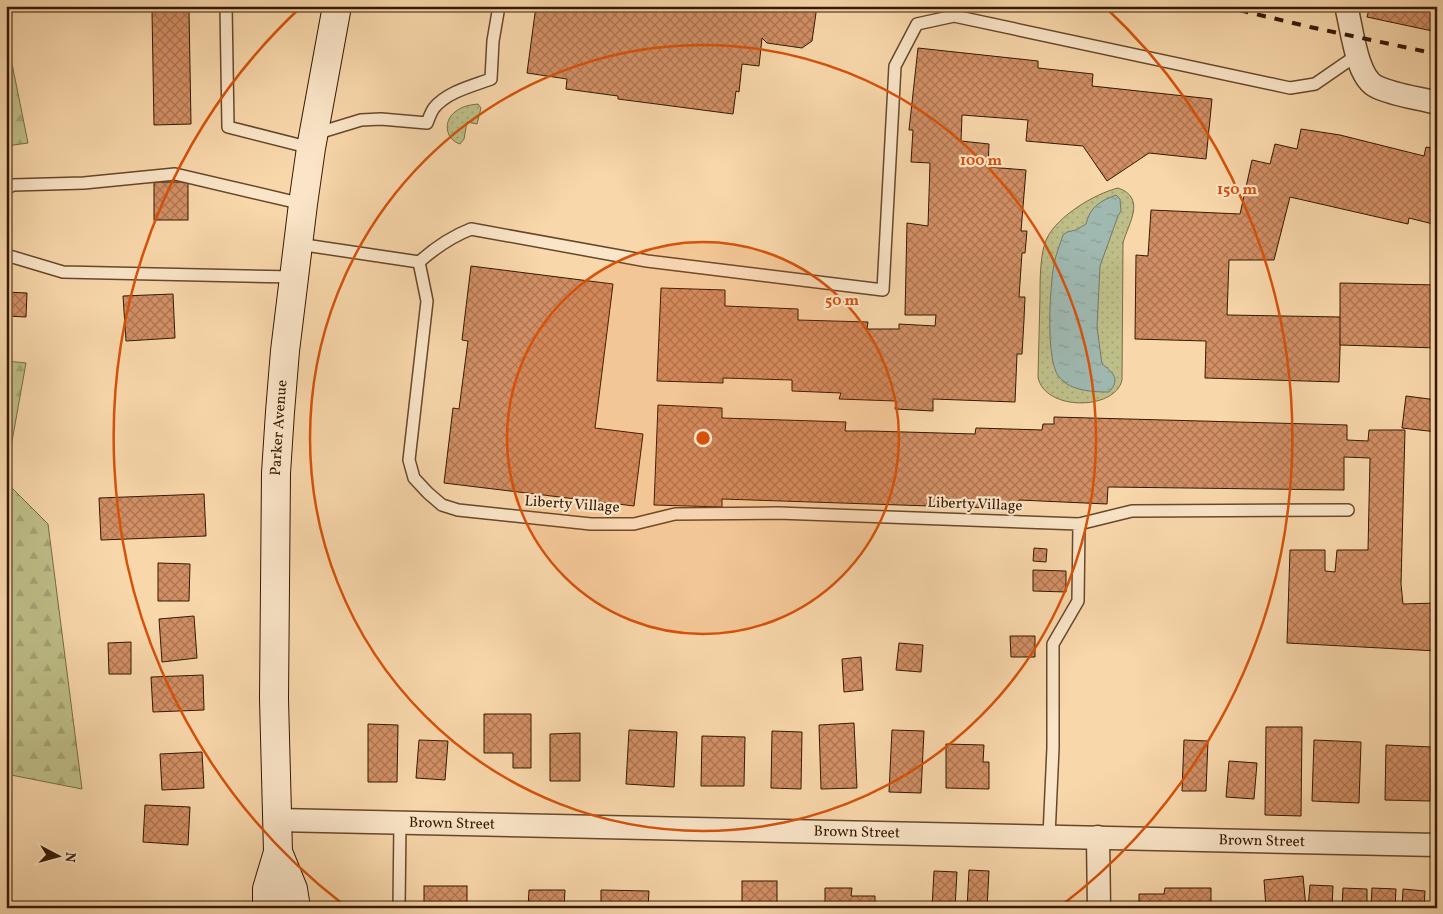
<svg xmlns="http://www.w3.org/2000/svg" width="1443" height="914" viewBox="0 0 1443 914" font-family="Vollkorn,serif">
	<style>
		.grass { fill: url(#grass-dots); stroke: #7a6b44 }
		.forest { fill: url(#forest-firs); stroke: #7a6b44 }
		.water { fill: url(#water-ripples); stroke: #75786a }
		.building { fill: url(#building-cross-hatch); stroke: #351801 }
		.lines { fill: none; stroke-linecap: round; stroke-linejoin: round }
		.service-casing { stroke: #66482b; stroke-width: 14 }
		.minor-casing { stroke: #66482b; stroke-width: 25 }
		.secondary-casing { stroke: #351801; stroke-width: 30 }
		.service { stroke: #fae5c8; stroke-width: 11 }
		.minor { stroke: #fae5c8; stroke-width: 22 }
		.secondary { stroke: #fae5c8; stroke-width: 28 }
		.rail { stroke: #351801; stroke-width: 4; stroke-dasharray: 9 9; stroke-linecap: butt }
		.ring { fill: none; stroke: #d6520b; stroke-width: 2.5 }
		.labels { text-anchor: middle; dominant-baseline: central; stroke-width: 4.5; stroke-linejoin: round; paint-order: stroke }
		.street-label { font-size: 15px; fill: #351801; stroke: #fae5c8 }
		.centre { fill: #d6520b; stroke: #fae5c8; stroke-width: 2.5 }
		.ring-label { font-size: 15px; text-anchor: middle; font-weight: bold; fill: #d6520b; stroke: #fae5c8; stroke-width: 4.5; stroke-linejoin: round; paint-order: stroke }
	</style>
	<defs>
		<pattern id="grass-dots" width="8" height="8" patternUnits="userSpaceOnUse" patternTransform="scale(1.25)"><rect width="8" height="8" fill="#bebe88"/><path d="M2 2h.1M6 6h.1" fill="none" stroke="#a4a374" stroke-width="1.8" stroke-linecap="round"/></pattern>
		<pattern id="forest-firs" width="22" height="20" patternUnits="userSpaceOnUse" patternTransform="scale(1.25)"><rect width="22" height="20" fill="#bebe88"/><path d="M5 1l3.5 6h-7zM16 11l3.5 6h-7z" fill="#a4a374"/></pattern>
		<pattern id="water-ripples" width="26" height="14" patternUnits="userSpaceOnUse" patternTransform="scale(1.25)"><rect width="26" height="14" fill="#9fb8b0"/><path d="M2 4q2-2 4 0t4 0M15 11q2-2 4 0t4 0" fill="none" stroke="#8a9d96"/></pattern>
		<pattern id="building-cross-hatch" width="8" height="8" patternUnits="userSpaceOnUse" patternTransform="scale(1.25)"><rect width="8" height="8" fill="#d28f65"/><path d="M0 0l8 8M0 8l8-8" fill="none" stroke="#ab7451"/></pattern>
	</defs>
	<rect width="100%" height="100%" fill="#f8d7aa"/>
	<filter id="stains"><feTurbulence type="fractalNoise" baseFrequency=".004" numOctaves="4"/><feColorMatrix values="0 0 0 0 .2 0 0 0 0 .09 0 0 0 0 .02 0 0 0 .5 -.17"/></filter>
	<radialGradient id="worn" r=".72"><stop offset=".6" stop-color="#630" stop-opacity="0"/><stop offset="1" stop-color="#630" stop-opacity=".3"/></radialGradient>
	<g class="grass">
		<path d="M478,104l3,4 -4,16 -10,-2 -3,17 -4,5c-15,-5 -17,-23 -5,-32 7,-6 15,-7 23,-8z"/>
		<path d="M1118,188c29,10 10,36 5,55l-1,137c-7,31 -78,31 -84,-3 1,-27 1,-54 2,-81 0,-16 0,-44 7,-58 11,-22 47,-44 71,-50z"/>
	</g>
	<g class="forest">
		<polygon points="6,34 28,143 6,146"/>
		<polygon points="6,361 26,363 6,475"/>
		<polygon points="6,482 48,524 82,789 6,774"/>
	</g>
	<path class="water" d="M1116,195l4,4 1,12 -3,5 -18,50 -3,61 5,37c11,8 19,16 7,28 -16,0 -39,-1 -50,-15 -14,-17 -9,-91 -5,-113 2,-10 6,-20 9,-29l4,-3 9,-2 10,-6c4,-17 14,-23 30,-29z"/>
	<g class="building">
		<polygon points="536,6 817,6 812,41 802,48 767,43 762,38 759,66 742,64 739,92 736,91 733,114 618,99 618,96 566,89 567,79 527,73"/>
		<polygon points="1370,6 1437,6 1437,32 1367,17"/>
		<polygon points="152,11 189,11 191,124 154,125"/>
		<polygon points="918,48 1038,61 1038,68 1093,74 1092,86 1212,99 1206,159 1149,153 1107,181 1083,146 1026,141 1028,120 962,115 961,141 989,144 988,167 1026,170 1021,231 1027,231 1025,253 1022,253 1019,297 1025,297 1024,320 1022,354 1017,354 1015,402 933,399 933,411 895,409 896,401 839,399 841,393 792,391 792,380 723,378 723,383 657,381 661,288 725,290 725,306 798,309 798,320 868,322 867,329 899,329 899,324 935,326 936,315 905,315 907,223 928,226 930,163 911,162 913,130 909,130"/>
		<polygon points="1301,129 1340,135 1424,156 1426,147 1437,149 1437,225 1409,218 1408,224 1290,197 1274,260 1229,260 1227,315 1341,317 1339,382 1205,378 1206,341 1135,339 1136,255 1148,256 1151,210 1240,214 1252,160 1270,164 1275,144 1297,149"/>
		<rect x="154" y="182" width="34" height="38"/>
		<polygon points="471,266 613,284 595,428 643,434 634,506 444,483 453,408 459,409 468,341 462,340"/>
		<polygon points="1340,283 1437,285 1437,348 1340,345"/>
		<polygon points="6,292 27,293 26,317 6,316"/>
		<polygon points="173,294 175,338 126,341 123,296"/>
		<polygon points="1406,396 1437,400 1437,432 1402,428"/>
		<polygon points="658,405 722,408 722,418 846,422 845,431 870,431 975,434 976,428 1042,430 1043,424 1054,424 1054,417 1347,425 1347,440 1368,441 1369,430 1405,430 1401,584 1403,604 1437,603 1437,651 1287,643 1290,550 1325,550 1325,571 1335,572 1337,550 1368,550 1370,458 1344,457 1344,490 1108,487 1107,504 1019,500 1019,509 722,499 722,507 654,505"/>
		<polygon points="204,494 206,536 101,540 99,498"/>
		<polygon points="1034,548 1047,549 1046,562 1033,561"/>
		<polygon points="158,563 190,564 189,601 158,601"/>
		<polygon points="1033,570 1066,571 1066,592 1033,591"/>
		<polygon points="194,616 197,658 162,662 159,619"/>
		<polygon points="1010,636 1035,636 1035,657 1011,657"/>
		<polygon points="131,642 131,674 109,674 108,643"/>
		<polygon points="899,643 923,645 921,672 896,670"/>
		<polygon points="861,657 863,690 844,692 842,659"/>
		<polygon points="203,675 204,710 153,712 151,677"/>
		<polygon points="484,714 531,714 531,768 513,768 513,753 484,753"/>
		<polygon points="854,723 857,788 821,789 819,725"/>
		<polygon points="368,724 398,725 397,782 368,782"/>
		<polygon points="1266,727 1302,727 1301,816 1265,815"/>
		<polygon points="629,730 677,732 674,787 626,784"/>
		<polygon points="892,730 924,731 921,793 889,792"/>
		<polygon points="772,731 802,732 801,789 771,788"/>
		<polygon points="580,733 580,781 550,781 550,734"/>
		<polygon points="702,736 745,737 744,786 701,786"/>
		<polygon points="419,740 448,741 445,780 416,778"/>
		<polygon points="1184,740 1208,741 1206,791 1182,791"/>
		<polygon points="1314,740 1361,742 1359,803 1312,801"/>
		<polygon points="946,744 984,745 983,762 989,762 989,789 946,788"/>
		<polygon points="1386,745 1432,747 1430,801 1385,800"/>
		<polygon points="202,752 204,788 162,790 160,754"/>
		<polygon points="1229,761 1257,763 1254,799 1226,797"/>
		<polygon points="145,805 190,807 188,845 143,842"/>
		<polygon points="969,870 989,871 987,908 967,908"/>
		<polygon points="934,871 957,872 955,908 932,908"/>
		<polygon points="1303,876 1306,908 1266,908 1264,880"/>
		<rect x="742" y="881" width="35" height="27"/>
		<polygon points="1310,885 1333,886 1332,908 1308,908"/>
		<rect x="424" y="886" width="43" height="22"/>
		<polygon points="825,888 852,888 851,896 875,896 875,908 825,908"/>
		<polygon points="1165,888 1211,888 1211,908 1139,908 1139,894 1164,894"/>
		<polygon points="1343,888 1367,889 1367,908 1342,908"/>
		<polygon points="1372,888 1396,889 1395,908 1371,908"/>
		<polygon points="1403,889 1425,891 1424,908 1402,908"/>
		<polygon points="529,890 565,890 564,908 528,908"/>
		<polygon points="601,890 649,891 648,908 601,908"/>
		<polygon points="1076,903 1076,908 1026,908 1026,904"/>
	</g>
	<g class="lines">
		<defs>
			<g id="service">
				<polyline points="226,6 228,127 311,148"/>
				<path d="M315,134l46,-14 20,-1 46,4c2,-5 4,-11 7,-15 13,-16 38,-22 57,-29l2,-38 6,-35"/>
				<polyline points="6,189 13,185 84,183 175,174 303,204"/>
				<polyline points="298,244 419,262"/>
				<polyline points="6,255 63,272 294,277"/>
				<polyline points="419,262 427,301 409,460 414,478 428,493 442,505 458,510 591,524 634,524 675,514 778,513 1079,524 1078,601 1053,644 1053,748 1049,836"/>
				<path d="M419,262c16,-14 31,-25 52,-33l176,32 236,29 12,-224 22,-42 37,-8 336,72 25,-4 42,-29"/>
				<polyline points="1079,524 1132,511 1348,510"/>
				<polyline points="399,908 400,822"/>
			</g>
			<g id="minor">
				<path d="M1346,6c6,21 10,72 31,81 17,8 41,11 60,16"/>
				<path id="s1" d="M277,820l1160,25"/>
				<polyline points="1098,837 1099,908"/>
			</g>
			<g id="secondary">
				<polyline points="278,852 293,889 296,908"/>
				<path id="s2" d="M267,908v-19l11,-37 -4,-153 2,-226 4,-61 5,-61 18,-147 8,-56 26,-142"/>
			</g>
		</defs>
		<use href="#service" class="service-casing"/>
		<use href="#minor" class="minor-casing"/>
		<use href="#secondary" class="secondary-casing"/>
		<use href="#service" class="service"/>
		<use href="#minor" class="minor"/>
		<use href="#secondary" class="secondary"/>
		<polyline class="rail" points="1222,6 1310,27 1437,54"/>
	</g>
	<circle cx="703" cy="438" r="196" fill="#d6520b" fill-opacity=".12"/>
	<g class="ring">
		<circle cx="703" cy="438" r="196"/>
		<circle cx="703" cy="438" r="393"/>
		<path d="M344 905A589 589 0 0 1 301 7M1105 7A589 589 0 0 1 1062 905"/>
	</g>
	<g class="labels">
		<g class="street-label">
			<text stroke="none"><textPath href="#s2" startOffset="482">Parker Avenue</textPath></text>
			<text transform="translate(572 505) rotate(4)">Liberty Village</text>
			<text transform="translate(975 505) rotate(2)">Liberty Village</text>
			<text stroke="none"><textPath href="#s1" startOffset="175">Brown Street</textPath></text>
			<text stroke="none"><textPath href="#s1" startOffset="580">Brown Street</textPath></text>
			<text stroke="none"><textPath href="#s1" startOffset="985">Brown Street</textPath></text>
		</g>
	</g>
	<circle cx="703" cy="438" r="8" class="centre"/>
	<g class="ring-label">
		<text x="981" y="165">100 m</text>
		<text x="1237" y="194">150 m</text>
		<text x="842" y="305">50 m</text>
	</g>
	<rect width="1443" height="914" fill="none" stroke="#f8d7aa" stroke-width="25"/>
	<rect x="8" y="8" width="1428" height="899" fill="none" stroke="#351801" stroke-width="2.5"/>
	<rect x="12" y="12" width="1418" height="889" fill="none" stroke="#351801"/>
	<g transform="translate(58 856) rotate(96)" stroke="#fae5c8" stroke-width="4" paint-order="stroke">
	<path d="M0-4L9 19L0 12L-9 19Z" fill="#351801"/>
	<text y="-8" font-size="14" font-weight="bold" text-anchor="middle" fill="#351801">N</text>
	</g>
	<rect width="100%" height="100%" filter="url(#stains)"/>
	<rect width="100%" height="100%" fill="url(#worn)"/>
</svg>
